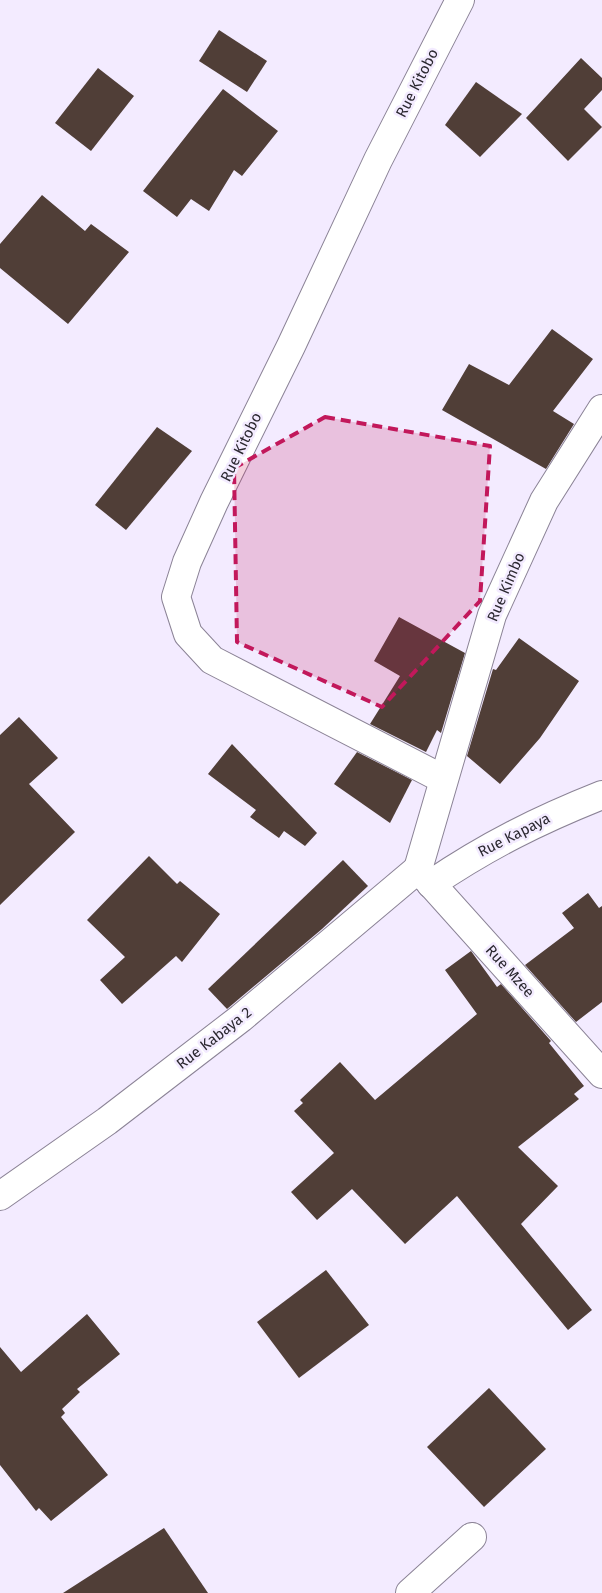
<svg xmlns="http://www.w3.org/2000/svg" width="602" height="1593" viewBox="0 0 602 1593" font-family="'Fira Sans',sans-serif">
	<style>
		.building { fill: #503e37 }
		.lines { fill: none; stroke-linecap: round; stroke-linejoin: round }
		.minor-casing { stroke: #8b8396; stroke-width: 30 }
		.minor { stroke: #fff; stroke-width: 28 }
		.marked { fill: #c2185b; fill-opacity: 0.2; stroke: #c2185b; stroke-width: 4; stroke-dasharray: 10 6; stroke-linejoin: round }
		.labels { text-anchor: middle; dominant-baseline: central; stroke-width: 5; stroke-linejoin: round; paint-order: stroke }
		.street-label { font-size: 15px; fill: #2b2830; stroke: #f3ebff }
	</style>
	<rect width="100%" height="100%" fill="#f3ebff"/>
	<g class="building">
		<polygon points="219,30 267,61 247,92 199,61"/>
		<polygon points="581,58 602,78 602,90 584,109 602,127 568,161 526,118"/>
		<polygon points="98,68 134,96 91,151 55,123"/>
		<polygon points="476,82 522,114 480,157 445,125"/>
		<polygon points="223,89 278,131 242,176 234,170 209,211 191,199 177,217 143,191"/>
		<polygon points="42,195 85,231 91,224 129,252 68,324 0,268 0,244"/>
		<polygon points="552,329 593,359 553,411 574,424 546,469 442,410 469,364 509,385"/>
		<polygon points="157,427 192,451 126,530 95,505"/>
		<polygon points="399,617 465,653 441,733 437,730 426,752 370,724 400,676 374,661"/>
		<polygon points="519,638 579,681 540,738 500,784 467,756 493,669 496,670"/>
		<polygon points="19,717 58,758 29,784 75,832 0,905 0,735"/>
		<polygon points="232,744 317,833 305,846 284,831 279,838 250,817 256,810 208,774"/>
		<polygon points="357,752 412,780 390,823 334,784"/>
		<polygon points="149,856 177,884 180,881 220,914 182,962 176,956 122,1004 100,980 125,957 87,920"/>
		<polygon points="343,860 368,886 322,929 227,1009 208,989"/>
		<polygon points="588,893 599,908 602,906 602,1002 576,1022 525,965 574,928 562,913"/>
		<polygon points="471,951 497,987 501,984 551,1041 549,1043 584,1086 574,1094 579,1099 518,1147 558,1186 521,1224 592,1310 568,1330 457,1196 405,1244 352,1189 317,1220 291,1192 334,1153 294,1111 303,1103 300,1100 340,1062 375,1100 477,1014 445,970"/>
		<polygon points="326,1270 369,1325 299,1378 257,1322"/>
		<polygon points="87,1314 120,1354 77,1389 80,1392 62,1409 65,1413 61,1417 108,1475 51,1521 39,1508 36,1511 0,1465 0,1347 21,1372"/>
		<polygon points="489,1388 546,1449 484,1507 427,1447"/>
		<polygon points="164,1528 208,1593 63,1593"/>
	</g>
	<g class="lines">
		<defs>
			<g id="minor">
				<polyline points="443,779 212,660 188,634 176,597 187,562 214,502 291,346 378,160 460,0"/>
				<polyline points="418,869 492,615 544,501 602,409"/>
				<polyline points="418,869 602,1074"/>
				<path d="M431,884c56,-38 108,-64 171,-89"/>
				<polyline points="0,1196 107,1121 241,1018 418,869"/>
				<polyline points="410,1593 472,1537"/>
			</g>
		</defs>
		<use href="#minor" class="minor-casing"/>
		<use href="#minor" class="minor"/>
	</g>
	<path class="marked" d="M325,417l165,29 -10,155 -98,106 -145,-65 -3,-174z"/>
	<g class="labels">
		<g class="street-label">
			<text transform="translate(417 83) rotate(-63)">Rue Kitobo</text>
			<text transform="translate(241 447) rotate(-64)">Rue Kitobo</text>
			<text transform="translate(506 587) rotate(-67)">Rue Kimbo</text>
			<text transform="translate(514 835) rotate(-27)">Rue Kapaya</text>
			<text transform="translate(510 971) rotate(48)">Rue Mzee</text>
			<text transform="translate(214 1038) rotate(-38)">Rue Kabaya 2</text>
		</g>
	</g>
</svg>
